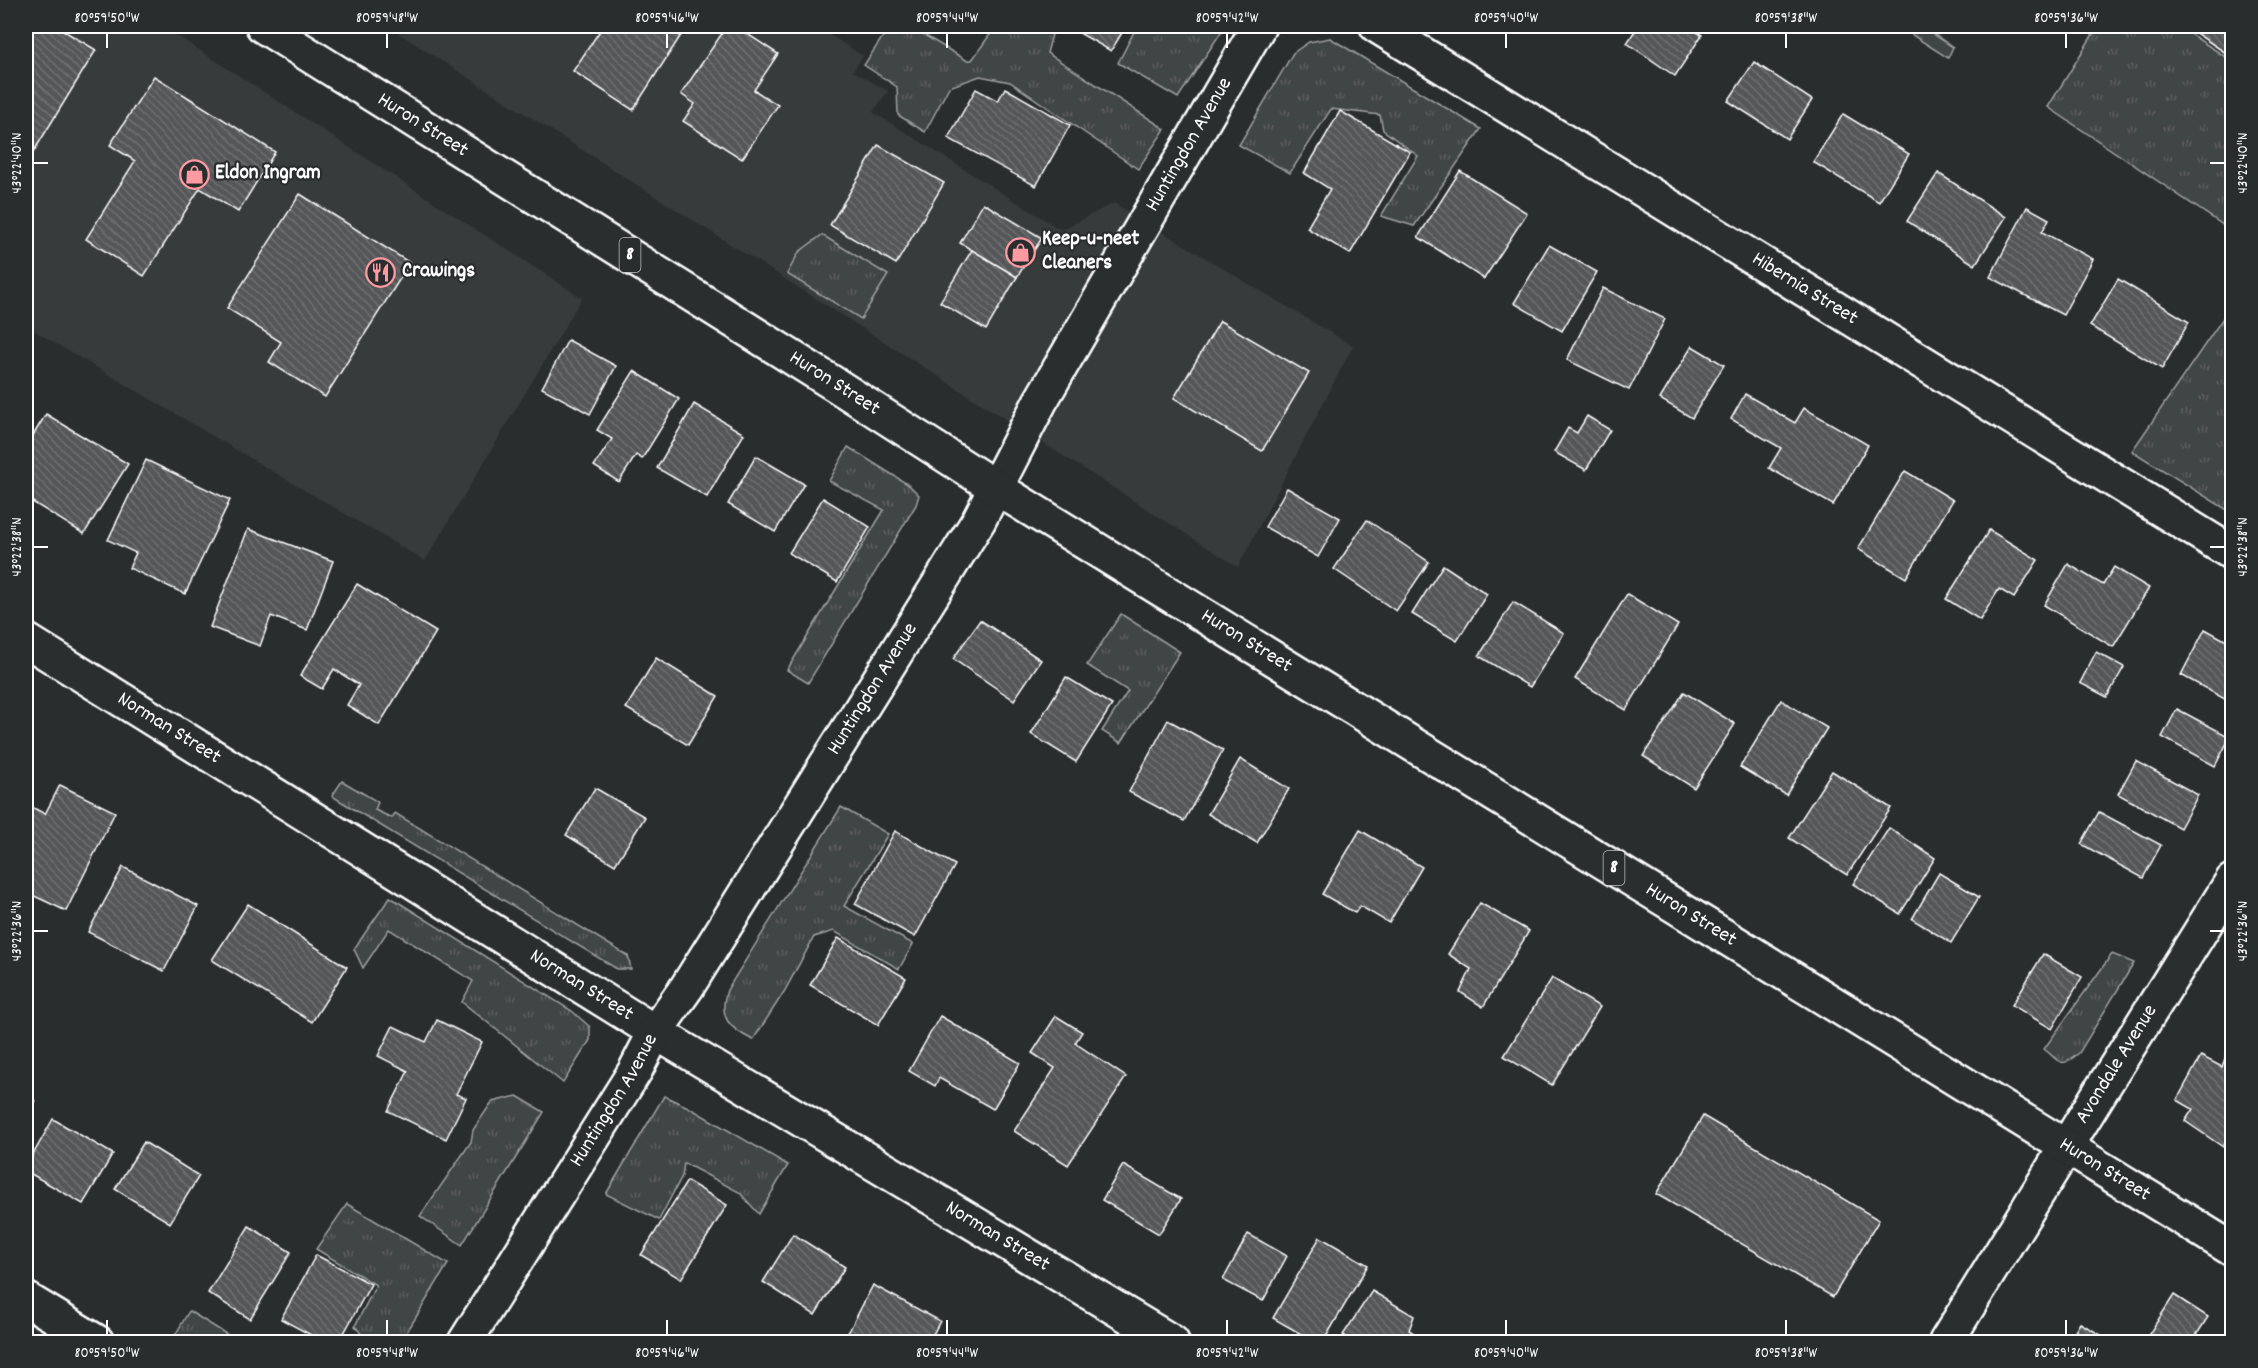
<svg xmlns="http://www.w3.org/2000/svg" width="2258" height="1368" viewBox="0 0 2258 1368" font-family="Dekko,sans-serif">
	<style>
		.built { fill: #373a3b }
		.grass { fill: url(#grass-tufts); stroke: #a0a2a2; stroke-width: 1.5 }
		.building { fill: url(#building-back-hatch); stroke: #fff; stroke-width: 1.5 }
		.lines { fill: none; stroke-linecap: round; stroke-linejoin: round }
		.street-casing { stroke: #fff; stroke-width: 38 }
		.primary-casing { stroke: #fff; stroke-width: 38 }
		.street { stroke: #2a2d2e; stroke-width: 33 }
		.primary { stroke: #2a2d2e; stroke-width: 33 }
		.ticks { fill: none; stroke: #fff; stroke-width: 2 }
		.labels { text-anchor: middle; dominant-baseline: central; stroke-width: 4.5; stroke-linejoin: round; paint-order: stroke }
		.shield { fill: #2a2d2e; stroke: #bfc0c0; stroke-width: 1.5 }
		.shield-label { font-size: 20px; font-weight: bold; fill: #fff }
		.street-label { font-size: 21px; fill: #fff; stroke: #2a2d2e }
		.poi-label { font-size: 21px; font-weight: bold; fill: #fff; stroke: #2a2d2e; text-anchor: start }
		.neatline { fill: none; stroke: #fff; stroke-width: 2 }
		.ticks-label { font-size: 15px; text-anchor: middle; fill: #fff }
	</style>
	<defs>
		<pattern id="grass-tufts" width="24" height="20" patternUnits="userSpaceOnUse" patternTransform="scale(1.5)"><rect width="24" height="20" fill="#414445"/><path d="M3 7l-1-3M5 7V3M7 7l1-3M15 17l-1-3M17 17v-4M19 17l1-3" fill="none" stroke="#5e6061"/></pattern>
		<pattern id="building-back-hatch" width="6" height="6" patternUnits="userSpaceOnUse" patternTransform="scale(1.5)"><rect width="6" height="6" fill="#555758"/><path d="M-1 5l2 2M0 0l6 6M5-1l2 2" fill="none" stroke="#6e7071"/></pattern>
	</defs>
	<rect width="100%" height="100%" fill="#2a2d2e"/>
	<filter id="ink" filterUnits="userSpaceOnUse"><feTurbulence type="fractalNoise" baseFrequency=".0167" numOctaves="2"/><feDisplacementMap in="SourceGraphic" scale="12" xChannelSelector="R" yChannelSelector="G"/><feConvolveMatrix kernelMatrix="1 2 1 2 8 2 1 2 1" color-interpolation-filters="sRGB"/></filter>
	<g filter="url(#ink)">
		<g class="built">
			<polygon points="26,26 162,26 582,298 425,561 26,326"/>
			<polygon points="387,26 816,26 863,56 853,71 888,91 873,112 1061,230 1114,203 1353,346 1238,567"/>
		</g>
		<g class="grass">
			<polygon points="890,26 909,26 966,60 972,60 996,26 1043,26 1053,31 1047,53 1165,129 1138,169 1010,82 980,76 949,87 925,132 898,115 897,87 864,65"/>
			<polygon points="1137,26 1225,26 1178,98 1118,63"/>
			<polygon points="1898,26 1921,26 1953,47 1948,58"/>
			<polygon points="2098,26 2178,26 2232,61 2232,231 2048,107"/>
			<polygon points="1330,38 1481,129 1414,226 1381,216 1418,156 1383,130 1380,115 1331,109 1290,173 1239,145 1293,53 1309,42"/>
			<polygon points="822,235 888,275 861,319 787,274 799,252"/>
			<polygon points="2225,315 2232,319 2232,513 2132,451"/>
			<polygon points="848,447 909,485 919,495 916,505 808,683 787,670 884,510 829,481"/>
			<polygon points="1121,614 1180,652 1121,743 1102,731 1128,691 1087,665"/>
			<polygon points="342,781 378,802 375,810 392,818 395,813 628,956 631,969 617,969 332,796"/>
			<path d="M841,807l47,27 -44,72 69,38 -14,25 -65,-38 -20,6 -30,55 -31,48c-24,-12 -35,-22 -26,-50z"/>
			<polygon points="390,897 572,1011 590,1027 590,1040 563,1083 462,1002 473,981 389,929 363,968 354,949"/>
			<path d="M2112,954l22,9 -55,90c-19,16 -17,10 -35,-4z"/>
			<polygon points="517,1096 544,1112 462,1245 420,1216 471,1142 473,1130 492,1102"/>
			<polygon points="664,1096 688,1107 788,1165 759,1214 739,1192 684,1163 682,1176 659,1220 606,1194"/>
			<polygon points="347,1204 448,1264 401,1342 361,1342 364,1337 355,1326 376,1285 316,1249"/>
			<polygon points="189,1311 239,1342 178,1342 173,1339"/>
		</g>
		<g class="building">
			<polygon points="26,26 56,26 96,50 26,164"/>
			<polygon points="603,26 680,26 685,29 633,110 573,71"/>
			<polygon points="727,26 735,26 778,54 754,90 778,105 742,159 683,121 695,104 681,94"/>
			<polygon points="1067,26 1126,26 1111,51"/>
			<polygon points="1638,26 1687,26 1702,35 1675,76 1627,43"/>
			<polygon points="2185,26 2232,26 2232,57"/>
			<polygon points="1754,62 1812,100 1787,139 1728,101"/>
			<polygon points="154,76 275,152 238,212 200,188 144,276 86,239 135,161 110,145"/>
			<polygon points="1005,88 1070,125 1036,186 948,138 976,89 998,101"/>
			<polygon points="1340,111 1410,152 1350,254 1307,228 1330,189 1304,173"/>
			<polygon points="1843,114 1909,154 1879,202 1813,162"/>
			<polygon points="878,145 944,183 896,264 830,225"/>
			<polygon points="1460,171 1527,213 1484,279 1418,237"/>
			<polygon points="1938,173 2006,217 1975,265 1907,221"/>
			<polygon points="300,194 410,263 325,397 269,362 281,342 227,308"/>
			<polygon points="983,203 1042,238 1017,277 960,243"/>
			<polygon points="2027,207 2049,219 2042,232 2093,259 2063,315 1990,277"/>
			<polygon points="1549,245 1597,272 1562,331 1514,303"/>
			<polygon points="972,250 1017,277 986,330 940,302"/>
			<polygon points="2118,279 2189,322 2162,369 2090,326"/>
			<polygon points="1603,288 1665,319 1629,390 1567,360"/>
			<polygon points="1220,321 1309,373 1262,451 1174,398"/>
			<polygon points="568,340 616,366 590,414 542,388"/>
			<polygon points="1692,346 1724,365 1692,418 1660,399"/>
			<polygon points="634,371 679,399 642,459 636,455 619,482 594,466 612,439 597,430"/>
			<polygon points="1745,394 1795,423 1804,408 1868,445 1833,505 1769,468 1781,448 1731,419"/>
			<polygon points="694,404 744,434 707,497 657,468"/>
			<polygon points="46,414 128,464 84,534 26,498 26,447"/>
			<polygon points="1587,416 1610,430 1586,470 1554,452 1568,428 1577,433"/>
			<polygon points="756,456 804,484 775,532 728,504"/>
			<polygon points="146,460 230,500 185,594 129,568 136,553 108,540"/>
			<polygon points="1905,471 1953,500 1906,578 1858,549"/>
			<polygon points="1287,488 1340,518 1318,557 1265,527"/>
			<polygon points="823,498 870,527 837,582 789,553"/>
			<polygon points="1367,520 1429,562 1396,611 1334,569"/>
			<polygon points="248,529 333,561 307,630 271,616 260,646 210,627"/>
			<polygon points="1989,530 2038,560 2014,598 1999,589 1980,620 1946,599"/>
			<polygon points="2068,564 2103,585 2114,567 2149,588 2113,647 2044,605"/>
			<polygon points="1443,565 1487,594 1457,641 1412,614"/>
			<polygon points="357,584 436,632 379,725 347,705 359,685 334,669 322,689 300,676"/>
			<polygon points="1627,594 1678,625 1626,710 1575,679"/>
			<polygon points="1513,602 1564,633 1530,687 1479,656"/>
			<polygon points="980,620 1041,660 1014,700 953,659"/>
			<polygon points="2205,629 2232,644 2232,703 2181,675"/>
			<polygon points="2096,652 2124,667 2107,697 2080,683"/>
			<polygon points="656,658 718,696 688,745 626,708"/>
			<polygon points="1066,677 1112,705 1076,762 1031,734"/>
			<polygon points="1684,692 1735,724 1694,788 1643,756"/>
			<polygon points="1781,700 1827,728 1786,795 1740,767"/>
			<polygon points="2177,709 2230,737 2215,766 2162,737"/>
			<polygon points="1168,720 1223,750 1184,821 1129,792"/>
			<polygon points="1240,759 1289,789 1257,843 1208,814"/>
			<polygon points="2136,761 2198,795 2180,828 2118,794"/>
			<polygon points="1832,771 1891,808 1847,875 1789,838"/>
			<polygon points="60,785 115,812 66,911 26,892 26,804 45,814"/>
			<polygon points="595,788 645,817 615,865 566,835"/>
			<polygon points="2099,812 2161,845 2143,878 2081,844"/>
			<polygon points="1889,828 1935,858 1900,914 1853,884"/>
			<polygon points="1360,830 1422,867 1389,923 1360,906 1355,913 1322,894"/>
			<polygon points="895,831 955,865 915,937 855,904"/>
			<polygon points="123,867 198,906 164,971 88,932"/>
			<polygon points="1939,873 1979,897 1951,943 1912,919"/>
			<polygon points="1480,903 1529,931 1483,1007 1460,992 1471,969 1448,954"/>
			<polygon points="248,904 347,967 312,1022 212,960"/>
			<polygon points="838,938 906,978 878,1025 810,985"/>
			<polygon points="2043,954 2082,977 2052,1029 2012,1005"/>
			<polygon points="1552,978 1600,1007 1552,1085 1504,1056"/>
			<polygon points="940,1016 1020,1063 993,1109 939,1078 935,1086 909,1071"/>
			<polygon points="1056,1016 1082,1032 1075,1043 1126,1077 1068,1165 1014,1131 1055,1068 1032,1053"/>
			<polygon points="437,1020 482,1042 456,1094 466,1098 446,1139 388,1111 408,1071 378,1056 393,1026 426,1042"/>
			<polygon points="2229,1047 2232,1049 2232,1132 2223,1147 2185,1121 2193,1109 2177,1100 2201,1056 2222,1067"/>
			<polygon points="26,1095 35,1101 26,1116"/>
			<polygon points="1703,1116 1879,1220 1833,1297 1656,1194"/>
			<polygon points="53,1119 113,1154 83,1204 26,1171 26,1167"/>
			<polygon points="144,1142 199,1176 170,1223 115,1189"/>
			<polygon points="1123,1165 1181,1199 1159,1234 1102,1200"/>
			<polygon points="687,1181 727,1205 681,1279 641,1255"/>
			<polygon points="249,1226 291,1252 250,1319 208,1293"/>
			<polygon points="793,1234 845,1267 815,1315 763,1282"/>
			<polygon points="1248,1234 1287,1256 1263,1301 1223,1280"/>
			<polygon points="1320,1237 1368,1265 1323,1342 1315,1342 1273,1318"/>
			<polygon points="316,1255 371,1284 339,1342 324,1342 281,1319"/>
			<polygon points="873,1285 940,1321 929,1342 861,1342 847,1335"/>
			<polygon points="1372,1291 1414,1316 1409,1330 1428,1342 1354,1342 1343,1335"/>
			<polygon points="2174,1295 2208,1317 2192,1342 2144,1342"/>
			<polygon points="2080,1323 2113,1342 2069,1342"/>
		</g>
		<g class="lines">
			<defs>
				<g id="street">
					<path id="s1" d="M1377,26l855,527"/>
					<path id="s2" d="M26,640l629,392 517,310"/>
					<polyline points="26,1299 97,1342"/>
					<path id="s3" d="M465,1342l170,-271 20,-39 32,-45 292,-467 61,-118 219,-376"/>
					<path id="s4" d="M1946,1342l154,-250 132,-211"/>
				</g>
				<g id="primary">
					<path id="s5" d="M263,26l573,359 159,102 1237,762"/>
				</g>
			</defs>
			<use href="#street" class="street-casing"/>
			<use href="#primary" class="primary-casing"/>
			<use href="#street" class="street"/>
			<use href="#primary" class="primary"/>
		</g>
	</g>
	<path class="ticks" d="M107,33v15M387,33v15M667,33v15M947,33v15M1227,33v15M1506,33v15M1786,33v15M2066,33v15M33,163h15M2210,163h15M33,547h15M2210,547h15M33,931h15M2210,931h15M107,1320v15M387,1320v15M667,1320v15M947,1320v15M1227,1320v15M1506,1320v15M1786,1320v15M2066,1320v15"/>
	<defs>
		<symbol id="shop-ring" viewBox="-11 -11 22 22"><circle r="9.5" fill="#2a2d2e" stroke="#ff9aa2" stroke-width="1.5"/><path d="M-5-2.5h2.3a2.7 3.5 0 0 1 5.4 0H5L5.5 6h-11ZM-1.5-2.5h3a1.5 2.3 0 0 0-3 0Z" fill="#ff9aa2"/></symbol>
		<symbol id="restaurant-ring" viewBox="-11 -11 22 22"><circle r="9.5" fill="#2a2d2e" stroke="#ff9aa2" stroke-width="1.5"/><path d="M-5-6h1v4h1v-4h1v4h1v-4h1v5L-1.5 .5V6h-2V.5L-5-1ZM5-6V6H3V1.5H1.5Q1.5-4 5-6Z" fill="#ff9aa2"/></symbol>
	</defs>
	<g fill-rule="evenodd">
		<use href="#shop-ring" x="178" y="158" width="33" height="33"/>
		<use href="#shop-ring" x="1004" y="236" width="33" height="33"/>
		<use href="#restaurant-ring" x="364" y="256" width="33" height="33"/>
	</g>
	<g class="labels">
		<g class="shield">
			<rect x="619.5" y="238" width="21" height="34" rx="4.5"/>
			<rect x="1603.5" y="851" width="21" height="34" rx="4.5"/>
		</g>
		<g class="shield-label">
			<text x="630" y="255">8</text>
			<text x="1614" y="868">8</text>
		</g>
		<g class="street-label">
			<text stroke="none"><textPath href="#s5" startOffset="188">Huron Street</textPath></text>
			<text stroke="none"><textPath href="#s3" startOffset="1400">Huntingdon Avenue</textPath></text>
			<text stroke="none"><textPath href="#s1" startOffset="502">Hibernia Street</textPath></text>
			<text stroke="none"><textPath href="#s5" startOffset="674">Huron Street</textPath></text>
			<text stroke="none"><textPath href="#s5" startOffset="1160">Huron Street</textPath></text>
			<text stroke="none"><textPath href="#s3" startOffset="770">Huntingdon Avenue</textPath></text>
			<text stroke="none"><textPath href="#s2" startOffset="168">Norman Street</textPath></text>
			<text stroke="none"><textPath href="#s5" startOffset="1682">Huron Street</textPath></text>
			<text stroke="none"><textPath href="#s2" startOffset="654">Norman Street</textPath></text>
			<text stroke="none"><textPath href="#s4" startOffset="326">Avondale Avenue</textPath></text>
			<text stroke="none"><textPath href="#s3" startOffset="284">Huntingdon Avenue</textPath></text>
			<text stroke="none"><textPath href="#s5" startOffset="2168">Huron Street</textPath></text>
			<text stroke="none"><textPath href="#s2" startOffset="1140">Norman Street</textPath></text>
		</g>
		<g class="poi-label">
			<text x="215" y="174">Eldon Ingram</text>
			<text x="1042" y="240">Keep-u-neet<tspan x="1042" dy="24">Cleaners</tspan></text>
			<text x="402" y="272">Crawings</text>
		</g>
	</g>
	<rect width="2258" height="1368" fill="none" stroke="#2a2d2e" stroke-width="66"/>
	<rect x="33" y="33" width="2192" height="1302" class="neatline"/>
	<g class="ticks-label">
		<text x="107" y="22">80°59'50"W</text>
		<text x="387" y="22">80°59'48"W</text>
		<text x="667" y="22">80°59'46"W</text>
		<text x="947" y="22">80°59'44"W</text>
		<text x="1227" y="22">80°59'42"W</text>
		<text x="1506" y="22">80°59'40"W</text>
		<text x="1786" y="22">80°59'38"W</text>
		<text x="2066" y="22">80°59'36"W</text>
		<text transform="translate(16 163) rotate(-90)" y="5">43°22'40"N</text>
		<text transform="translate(2242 163) rotate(-90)" y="5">43°22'40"N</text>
		<text transform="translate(16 547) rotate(-90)" y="5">43°22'38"N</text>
		<text transform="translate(2242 547) rotate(-90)" y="5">43°22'38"N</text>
		<text transform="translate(16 931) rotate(-90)" y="5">43°22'36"N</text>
		<text transform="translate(2242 931) rotate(-90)" y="5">43°22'36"N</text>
		<text x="107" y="1357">80°59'50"W</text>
		<text x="387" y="1357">80°59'48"W</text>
		<text x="667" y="1357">80°59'46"W</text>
		<text x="947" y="1357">80°59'44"W</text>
		<text x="1227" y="1357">80°59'42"W</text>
		<text x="1506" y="1357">80°59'40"W</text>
		<text x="1786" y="1357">80°59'38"W</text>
		<text x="2066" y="1357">80°59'36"W</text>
	</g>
</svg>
